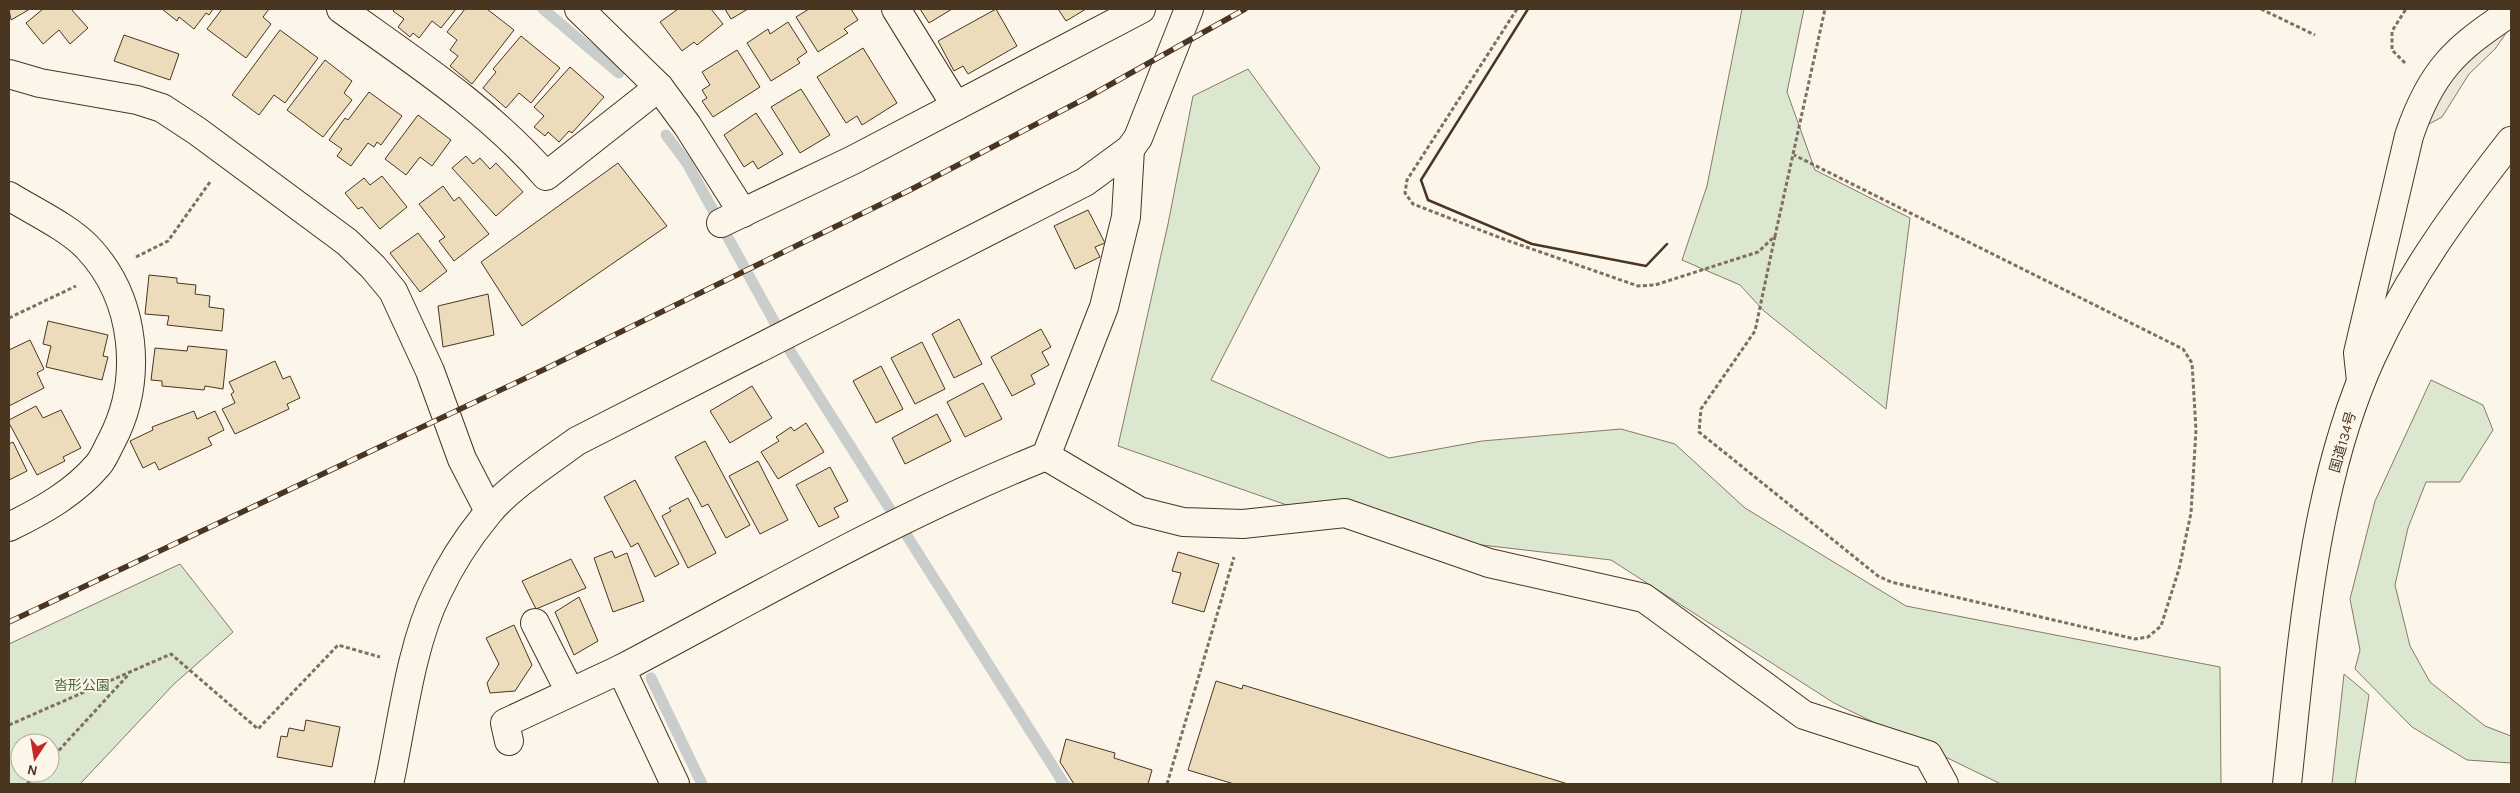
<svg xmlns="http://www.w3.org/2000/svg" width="2520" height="793" viewBox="0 0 2520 793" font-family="Karla,'Noto Sans JP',sans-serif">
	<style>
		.green { fill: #dce7d0; stroke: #887966; fill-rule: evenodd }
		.parking { fill: #ede7d9; stroke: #887966 }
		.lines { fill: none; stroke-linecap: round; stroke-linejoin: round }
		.stream { stroke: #c9cecd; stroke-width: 11 }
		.building { fill: #ecdcbc; stroke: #4a3520 }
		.minor-casing { stroke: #4a3520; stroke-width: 30 }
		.trunk-casing { stroke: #4a3520; stroke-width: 30 }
		.path { stroke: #7f6f5c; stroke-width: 3; stroke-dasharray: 4 2.5; stroke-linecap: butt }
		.minor { stroke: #fbf6e9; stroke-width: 28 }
		.trunk { stroke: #fbf6e9; stroke-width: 28 }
		.rail-casing { stroke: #4a3520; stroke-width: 5.5 }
		.rail { stroke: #fbf6e9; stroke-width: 4; stroke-dasharray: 11; stroke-linecap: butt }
		.wall { stroke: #4a3520; stroke-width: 2.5 }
		.labels { text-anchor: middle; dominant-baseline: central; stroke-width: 4; stroke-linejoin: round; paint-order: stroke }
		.street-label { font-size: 14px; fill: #4a3520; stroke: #fbf6e9 }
		.park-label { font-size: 14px; fill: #436837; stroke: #fbf6e9 }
	</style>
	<rect width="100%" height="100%" fill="#fbf6e9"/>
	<g class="green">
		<polygon points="1742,9 1804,9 1787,92 1815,170 1910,218 1886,409 1764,311 1740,285 1682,260 1707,186"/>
		<polygon points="1248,69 1320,168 1211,380 1389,458 1482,441 1621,429 1675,444 1745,508 1906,606 2220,667 2221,784 2001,784 1834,703 1611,560 1361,531 1118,446 1168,224 1193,96"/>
		<polygon points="2431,380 2483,405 2493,430 2460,482 2426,482 2408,528 2395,585 2410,646 2430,682 2485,726 2511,736 2511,763 2467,760 2412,727 2355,669 2360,650 2350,599 2375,501"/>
		<path d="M180,564l53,68 -59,52 -94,100h-71v-140zM20,743h30v30h-30z"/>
		<polygon points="2344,674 2369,695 2355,784 2332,784"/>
	</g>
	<polygon class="parking" points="2511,26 2495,49 2469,74 2442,117 2418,130 2447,70"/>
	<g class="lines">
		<g class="stream">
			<polyline points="543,9 619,73"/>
			<polyline points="666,135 687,163 792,354 1064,784"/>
			<polyline points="651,678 702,784"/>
		</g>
	</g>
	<g class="building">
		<polygon points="9,9 30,9 11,20"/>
		<polygon points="43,9 71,9 88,28 70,44 59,30 43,44 26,23"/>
		<polygon points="162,9 213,9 209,15 206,13 194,29 179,17 177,21"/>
		<polygon points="222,9 269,9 263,17 271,24 246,58 207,29"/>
		<polygon points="395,9 456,9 441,28 432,21 419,38 413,33 410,37 398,27 404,19 393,11"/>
		<polygon points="465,9 487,9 514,30 472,84 450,66 458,56 450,50 457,40 447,32"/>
		<polygon points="678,9 711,9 723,24 697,45 694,42 682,51 660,22"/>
		<polygon points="725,9 748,9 731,19"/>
		<polygon points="809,9 851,9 858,20 844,29 848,33 818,52 796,17"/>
		<polygon points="920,9 952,9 929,23"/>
		<polygon points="996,9 1017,46 968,74 963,66 954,71 938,41"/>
		<polygon points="1058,9 1086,9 1066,21"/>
		<polygon points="788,22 807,52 797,59 800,63 771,81 747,43 768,29 770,34"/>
		<polygon points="280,30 318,58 285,103 274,95 259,115 232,95"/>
		<polygon points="124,35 179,54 170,80 114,61"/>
		<polygon points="521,36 560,68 531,103 519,93 506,108 483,88 496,72 493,69"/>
		<polygon points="863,48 897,103 862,125 857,116 846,123 817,77"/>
		<polygon points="737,50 760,87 713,117 702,101 707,98 702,90 710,85 702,72"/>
		<polygon points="325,60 352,81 344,93 352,100 323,137 287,110"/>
		<polygon points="570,67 604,97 572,133 569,131 559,142 548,132 545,136 534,127 544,116 534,107"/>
		<polygon points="801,89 830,135 800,153 771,107"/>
		<polygon points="369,92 402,116 381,145 377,142 374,147 368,143 351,166 337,156 342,149 329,140 345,118 348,120"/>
		<polygon points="756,113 783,154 758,169 753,161 744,167 724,135"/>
		<polygon points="418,115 451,140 432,166 420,157 406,175 385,159"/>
		<polygon points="466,156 473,164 480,158 490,169 496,163 523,192 496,216 452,168"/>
		<polygon points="618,163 667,226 522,326 481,262"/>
		<polygon points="382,176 407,207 380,229 362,207 358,209 345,193 364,178 370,185"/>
		<polygon points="443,186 454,201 459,197 489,234 454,261 439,241 445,237 419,204"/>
		<polygon points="1088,210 1105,243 1095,247 1100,257 1075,269 1054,226"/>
		<polygon points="418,233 447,271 420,292 390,253"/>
		<polygon points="149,275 177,278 177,283 196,285 195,294 210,296 209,307 224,309 222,331 167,325 169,316 145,314"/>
		<polygon points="488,294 494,335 443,347 438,306"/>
		<polygon points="959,319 982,364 954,378 932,334"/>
		<polygon points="48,321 108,335 103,356 108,357 102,380 46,367 51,346 43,344"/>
		<polygon points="1041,329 1051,347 1042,352 1049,365 1031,375 1035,384 1012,396 991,357"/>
		<polygon points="30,340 44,369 37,373 44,388 9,406 9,350"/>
		<polygon points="922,342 945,389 915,404 891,358"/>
		<polygon points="188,346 227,350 223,389 205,386 204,390 162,386 162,381 151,380 155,348 187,351"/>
		<polygon points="275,361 283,379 290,376 300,398 287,404 289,409 235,434 222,409 235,403 231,394 234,392 229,382"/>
		<polygon points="881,366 903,409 876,423 853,381"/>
		<polygon points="983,383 1002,419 965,437 947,402"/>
		<polygon points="752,386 772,418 730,443 710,411"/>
		<polygon points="36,406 43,418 61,410 81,448 63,457 65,461 37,475 9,423 9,420"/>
		<polygon points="194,411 197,419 215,411 224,430 208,438 212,445 159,470 155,462 143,468 130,441 153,430 152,427"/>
		<polygon points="937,414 951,441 905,464 892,438"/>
		<polygon points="806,423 824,452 778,479 761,452 779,441 776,437 791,427 794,431"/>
		<polygon points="705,441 750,525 726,538 708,504 702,507 675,457"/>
		<polygon points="13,442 27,471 9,480 9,444"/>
		<polygon points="758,461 788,520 760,534 729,476"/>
		<polygon points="830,467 848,501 834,508 839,517 819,527 796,485"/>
		<polygon points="635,480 679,564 655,577 638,543 631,547 604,497"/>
		<polygon points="688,498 716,553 688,568 662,516 671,511 669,508"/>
		<polygon points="612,551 615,558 627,553 644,601 613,612 594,558"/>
		<polygon points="1178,552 1219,564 1204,612 1172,603 1181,573 1172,571"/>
		<polygon points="571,559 586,588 536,609 522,581"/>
		<polygon points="579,597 598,641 574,655 555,612"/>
		<polygon points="514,625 532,665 515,691 490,693 487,683 499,664 486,638"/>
		<polygon points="1216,681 1242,689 1243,685 1568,784 1234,784 1188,770"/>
		<polygon points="306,720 340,727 332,767 277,757 281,736 287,737 289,728 304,731"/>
		<polygon points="1066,739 1115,753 1114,758 1152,770 1148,784 1074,784 1060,762"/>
	</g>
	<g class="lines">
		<defs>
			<g id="minor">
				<path d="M341,9c71,51 148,101 205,167l113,-89"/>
				<polyline points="579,9 659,87 687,125 743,213"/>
				<polyline points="896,9 956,106"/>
				<polyline points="9,74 40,83 137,100 162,108 197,131 347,242 373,267 393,291 430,371 462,459 489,511"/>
				<path d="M9,196c24,15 59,31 79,52 48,51 56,132 23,194 -4,7 -7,16 -13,23 -24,28 -56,46 -89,62"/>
				<polyline points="721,223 853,160 1141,9"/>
				<path d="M2361,381l-3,-28 51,-217c22,-65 46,-87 102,-124"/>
				<polyline points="1046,456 1139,511 1183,522 1243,524 1345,513 1489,563 1644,598 1804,715 1928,755 1944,784"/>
				<polyline points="535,623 570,692"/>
				<polyline points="509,741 505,723 621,669"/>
				<path d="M389,784c13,-60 21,-136 48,-191 13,-28 32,-57 51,-80 20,-25 63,-53 89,-72l508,-259 45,-33 8,-11 51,-129"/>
				<path d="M675,784l-54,-115c140,-74 278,-154 425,-213l58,-149 22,-90 4,-68"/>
			</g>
			<path id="trunk" d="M2287,784c15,-139 26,-300 85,-428 37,-81 85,-146 139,-215"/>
		</defs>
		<use href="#minor" class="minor-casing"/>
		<use href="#trunk" class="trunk-casing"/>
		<g class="path">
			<polyline points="1517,9 1407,180 1405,193 1413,204 1506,240 1638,286 1655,285 1758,252 1775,236 1825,9"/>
			<polyline points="2261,9 2315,35"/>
			<polyline points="2405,63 2392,50 2392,31 2406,9"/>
			<polyline points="1775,236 1755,331 1701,409 1699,432 1878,576 1891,582 2135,639 2148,637 2161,626 2179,569 2191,513 2196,430 2192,363 2183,349 1794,155"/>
			<polyline points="136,257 168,241 210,182"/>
			<polyline points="9,318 76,286"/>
			<polyline points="9,725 171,654 258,729 338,645 380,657"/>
			<polyline points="50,760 129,674"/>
			<polyline points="27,784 38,773"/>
			<polyline points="1167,784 1234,557"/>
		</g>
		<use href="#minor" class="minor"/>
		<use href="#trunk" class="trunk"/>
		<defs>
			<polyline id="rail" points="9,622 545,369 910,190 1088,97 1245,9"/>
		</defs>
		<use href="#rail" class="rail-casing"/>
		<use href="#rail" class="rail"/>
		<polyline class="wall" points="1528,9 1421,180 1428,200 1532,244 1646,266 1667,244"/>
	</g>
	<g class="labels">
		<g class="street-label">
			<text transform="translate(2343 442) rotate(-74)">国道134号</text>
		</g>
		<g class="park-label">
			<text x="82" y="685">沓形公園</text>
		</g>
	</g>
	<rect width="2520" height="793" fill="none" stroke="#4a3520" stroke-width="20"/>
	<g transform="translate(35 758) rotate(192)"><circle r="24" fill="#fbf6e9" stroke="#b4a999"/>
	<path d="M0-4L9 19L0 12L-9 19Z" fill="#c62828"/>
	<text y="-8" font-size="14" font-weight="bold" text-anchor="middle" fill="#4a3520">N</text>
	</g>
</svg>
